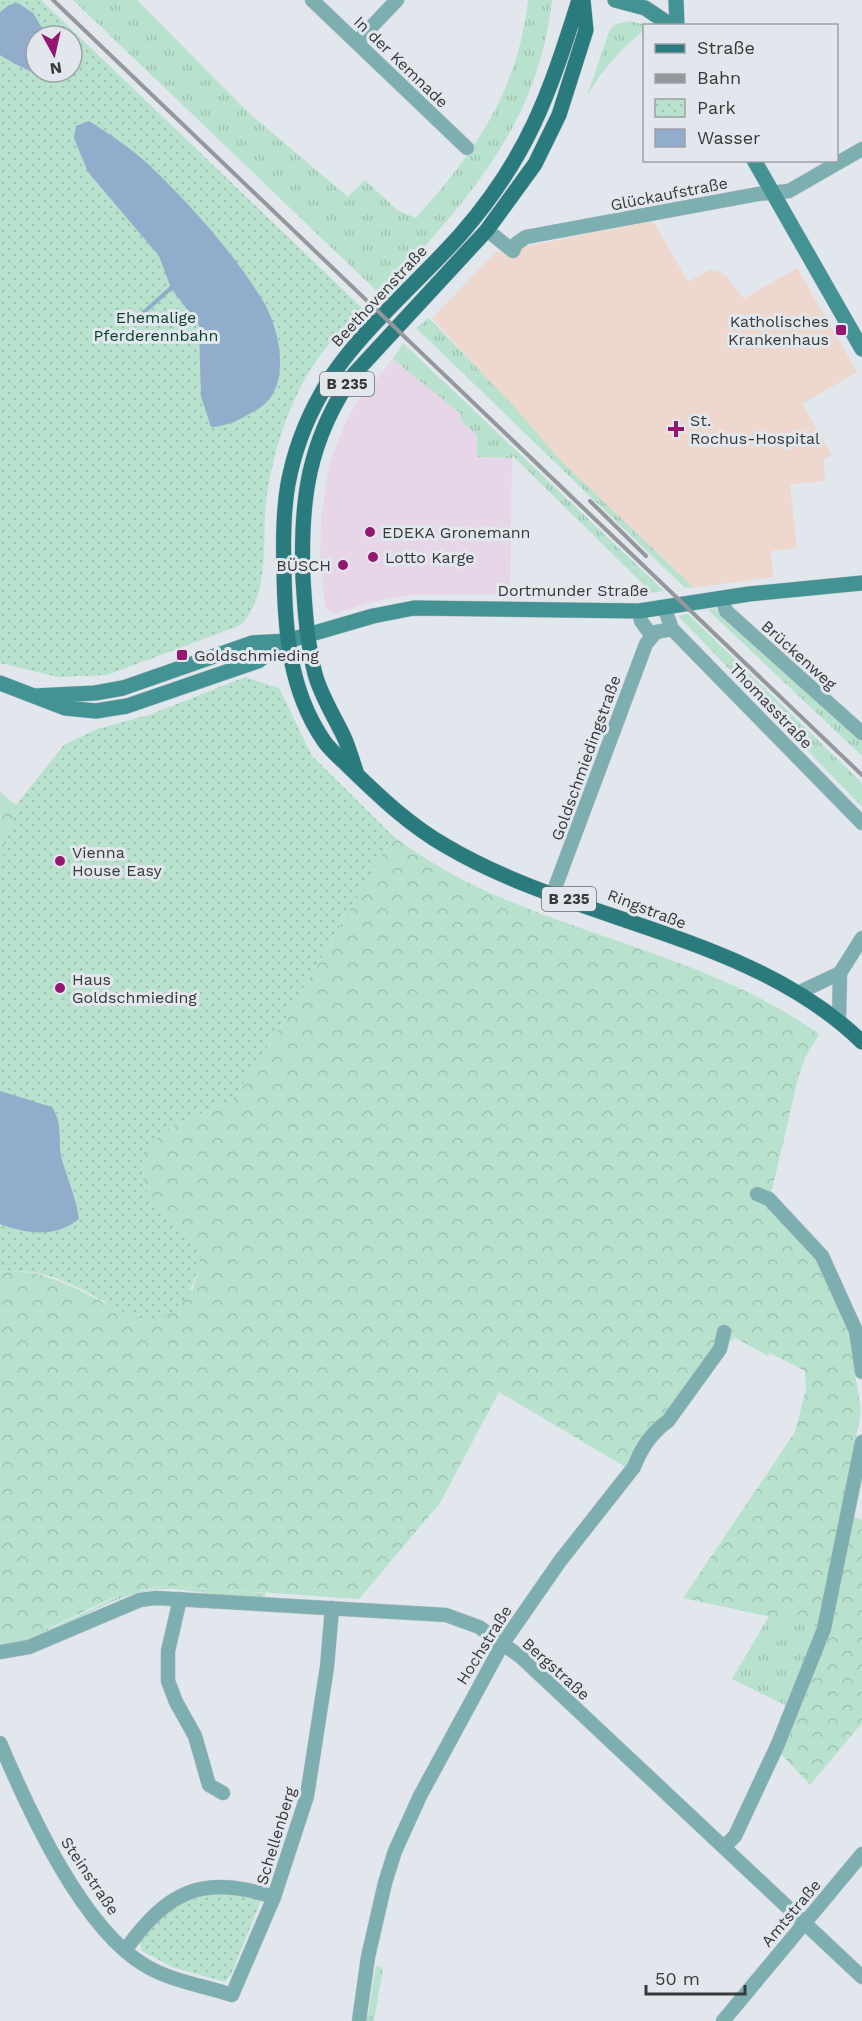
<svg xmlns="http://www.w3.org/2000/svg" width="862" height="2021" viewBox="0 0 862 2021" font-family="'Work Sans',sans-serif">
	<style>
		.commercial { fill: #e7d6e8 }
		.medical { fill: #eed7cc }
		.grass { fill: url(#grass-tufts) }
		.forest { fill: url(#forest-crowns) }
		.park { fill: url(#park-dots); fill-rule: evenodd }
		.water { fill: #92accb }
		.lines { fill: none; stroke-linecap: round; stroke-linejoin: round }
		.stream { stroke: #92accb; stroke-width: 4 }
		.street-casing { stroke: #bfc4c9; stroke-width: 15 }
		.secondary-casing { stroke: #bfc4c9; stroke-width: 16 }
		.primary-casing { stroke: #bfc4c9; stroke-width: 16 }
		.street { stroke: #7eafb0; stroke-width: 14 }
		.secondary { stroke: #439395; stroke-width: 15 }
		.primary { stroke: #297b7e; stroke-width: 15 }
		.rail { stroke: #94989c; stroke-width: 4 }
		.poi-dot { fill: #941671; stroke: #e1e7ed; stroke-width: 2 }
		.labels { text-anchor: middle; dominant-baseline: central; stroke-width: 6; stroke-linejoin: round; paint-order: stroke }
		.shield { fill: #e1e7ed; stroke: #6a6d70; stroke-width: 1.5 }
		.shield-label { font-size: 15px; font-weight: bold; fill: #37393b }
		.street-label { font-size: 16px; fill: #37393b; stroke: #e1e7ed }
		.park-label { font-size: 16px; fill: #0a422e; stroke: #e1e7ed }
		.poi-label { font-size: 16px; fill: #37393b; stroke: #e1e7ed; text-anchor: start }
	</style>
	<defs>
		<pattern id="grass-tufts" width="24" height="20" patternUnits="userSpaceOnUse" patternTransform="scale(1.5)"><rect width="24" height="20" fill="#b8e2cd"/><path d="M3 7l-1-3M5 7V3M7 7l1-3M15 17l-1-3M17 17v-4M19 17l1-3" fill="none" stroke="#9fc3b1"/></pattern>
		<pattern id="forest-crowns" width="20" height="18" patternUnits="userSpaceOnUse" patternTransform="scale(1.5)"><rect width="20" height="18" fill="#b8e2cd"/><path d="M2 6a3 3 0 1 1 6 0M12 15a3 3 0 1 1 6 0" fill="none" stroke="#9fc3b1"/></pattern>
		<pattern id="park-dots" width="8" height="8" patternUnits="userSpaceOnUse" patternTransform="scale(1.5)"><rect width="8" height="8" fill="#b8e2cd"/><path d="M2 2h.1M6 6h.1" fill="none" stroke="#9fc3b1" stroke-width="1.8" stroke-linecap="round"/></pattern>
	</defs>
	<rect width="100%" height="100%" fill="#e1e7ed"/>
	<polygon class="commercial" points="393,359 461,414 461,421 477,435 477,457 512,458 510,594 411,595 372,602 334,614 325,607 320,562 321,519 329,465 345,424 355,405"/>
	<polygon class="medical" points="653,221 688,282 709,270 720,272 726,276 742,297 745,298 797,268 857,372 802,404 832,455 824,459 825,481 790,484 797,548 771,551 773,577 693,588 561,461 432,318 496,252"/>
	<g class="grass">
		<path d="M73,0h64l112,113 99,84 17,-17 32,30 19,8c59,-66 102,-127 112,-218h24c-15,132 -89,201 -170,296z"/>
		<path d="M630,21l16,4 -2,7h-2c-23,19 -40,38 -55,64l23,-67 6,-5z"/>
		<polygon points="429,318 510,402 561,461 693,587 685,588 416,328"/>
		<polygon points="403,343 664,591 652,593 513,456 512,458 477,457 477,435 461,421 461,414 393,359"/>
		<polygon points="715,608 862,737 862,756 708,610"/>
		<polygon points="688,614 862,783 862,807 678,616"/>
		<path d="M170,1586l95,7 1,3c-30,7 -82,-11 -115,-6 -53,8 -96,52 -151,54v-4l54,-13 72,-34z"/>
		<polygon points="769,1616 818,1627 785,1705 732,1679"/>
		<polygon points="376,1966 383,1968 374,2021 367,2021"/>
	</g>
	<g class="forest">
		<polygon points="0,792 16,805 0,866"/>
		<path d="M393,836c22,16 45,31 70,44 115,58 249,78 356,154l-14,24 -7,20 -30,129 48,53 33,73 12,79 -43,215 -135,-29 112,-166 11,-43 -1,-18 -35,-18 -2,3 -34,-19 -3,5 -4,-7 -7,5 -58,80 -6,1 -28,38 -1,9 -128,-76 -59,111 -81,96 -189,-13c-22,2 -44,6 -64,15 -35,15 -67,37 -106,39v-368c56,-7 93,33 144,46l49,-29 9,-40 -52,-51 -7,-16 -2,-17 3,-15 24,-22 65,-29 57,-88z"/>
		<polygon points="854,1517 862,1520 862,1723 810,1785 781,1754 831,1631"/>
	</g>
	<g class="park">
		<path d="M0,0h41l319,306 8,4c-6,5 -12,9 -18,14 -52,40 -81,130 -85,192 -2,39 3,78 -24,109l-134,50 -49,2 -58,-14zM36,36h36v36h-36z"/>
		<path d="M245,677l34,11 33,68 81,80 -103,175 -57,88 -65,29 -24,22 -3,15 2,17 7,16 52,51c-7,41 -25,87 -76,64 -20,-9 -38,-22 -58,-30 -22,-10 -45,-14 -68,-11v-406l16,-61 48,-60 33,-16 52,-14z"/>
		<path d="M226,1892l36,6 -31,77 -6,7 -53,-15 -30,-16 -3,-9c25,-35 44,-44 87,-50z"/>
	</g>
	<g class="water">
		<path d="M18,3l15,10 14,23h-11v36h32l-9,8c-20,-3 -43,-15 -59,-25v-43l9,-7z"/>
		<path d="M89,121c21,13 41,27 59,43 42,40 85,88 115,137 18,30 29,88 -5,108 -15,9 -29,17 -47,18l-10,-31 -2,-71 -28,-37 -12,-32 -71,-84 -14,-34 2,-12z"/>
		<path d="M0,1091l52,16c12,19 5,33 10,53 6,20 14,38 17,59 -24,19 -52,15 -79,5z"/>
	</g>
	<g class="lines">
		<polyline class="stream" points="133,322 171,288"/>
		<defs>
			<g id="street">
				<polyline points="312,0 467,148"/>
				<polyline points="357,42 397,0"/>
				<polyline points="487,230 513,251 516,244 526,237 758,194 789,191 862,149"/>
				<polyline points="722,598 726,611 862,733"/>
				<polyline points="664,607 672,629 862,823"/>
				<polyline points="639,611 641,621 651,635"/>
				<polyline points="553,893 646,644 656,632 672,629"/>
				<polyline points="800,992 840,973"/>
				<polyline points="839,1019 840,973 862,938"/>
				<polyline points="757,1194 769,1199 822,1256 856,1331 862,1372"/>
				<polyline points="180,1599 168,1651 168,1681 176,1702 195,1736 209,1785 223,1793"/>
				<polyline points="0,1652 29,1647 140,1600 156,1598 446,1615 479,1627 521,1657 862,1977"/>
				<path d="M0,1743c28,66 82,186 146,223 25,15 59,20 86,29l42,-98 33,-101 20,-129 5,-59"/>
				<polyline points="724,1847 735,1836 778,1744 824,1629 862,1442"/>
				<path d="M126,1949c42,-58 76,-75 148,-52"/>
				<path d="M359,2021l9,-64 17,-74 10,-32 25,-55 83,-153 57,-82 74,-94c7,-19 17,-34 34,-46l52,-72 4,-17"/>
				<polyline points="723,2021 862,1854"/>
			</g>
			<g id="secondary">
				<polyline points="615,0 645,8 672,26"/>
				<polyline points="676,0 677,26"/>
				<polyline points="754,160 862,349"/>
				<polyline points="0,683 65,708 96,711 127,706 258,661 287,641"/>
				<polyline points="35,696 95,693 123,688 252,643 287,641 373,616 414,608 639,611 749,594 862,583"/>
			</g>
			<g id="primary">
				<path d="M579,0c-30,95 -51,157 -118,234 -43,49 -110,104 -140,160 -16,28 -27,58 -33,90 -5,28 -5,58 -4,88 1,59 5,118 40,169 6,9 17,18 25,26 30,29 60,58 97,79 130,77 305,88 416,196"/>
				<path d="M356,771c-4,-11 -7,-23 -12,-34 -10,-21 -23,-41 -29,-63 -8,-31 -10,-64 -12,-95 -3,-79 5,-139 51,-205l133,-144 48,-66 24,-49 27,-85 -3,-30"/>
			</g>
		</defs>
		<use href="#street" class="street-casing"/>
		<use href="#secondary" class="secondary-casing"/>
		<use href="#primary" class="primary-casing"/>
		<use href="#street" class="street"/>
		<use href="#secondary" class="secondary"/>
		<use href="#primary" class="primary"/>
		<g class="rail">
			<polyline points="53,0 862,775"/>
			<polyline points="590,501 646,556"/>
		</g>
	</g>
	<g class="poi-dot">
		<rect x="835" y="324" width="12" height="12" rx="3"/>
		<path d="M673 420h6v6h6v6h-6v6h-6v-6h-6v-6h6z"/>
		<circle cx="370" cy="532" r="6"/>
		<circle cx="373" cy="557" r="6"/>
		<circle cx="343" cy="565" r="6"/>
		<rect x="176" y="649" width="12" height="12" rx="3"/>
		<circle cx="60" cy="861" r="6"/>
		<circle cx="60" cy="988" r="6"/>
	</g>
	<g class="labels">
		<g class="shield">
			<rect x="320" y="372" width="54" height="24" rx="4.5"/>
			<rect x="542" y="887" width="54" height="24" rx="4.5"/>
		</g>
		<g class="shield-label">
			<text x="347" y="384">B 235</text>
			<text x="569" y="899">B 235</text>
		</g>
		<g class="street-label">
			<text transform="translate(401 62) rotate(44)">In der Kemnade</text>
			<text transform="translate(669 194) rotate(-11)">Glückaufstraße</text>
			<text transform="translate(379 296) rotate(-47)">Beethovenstraße</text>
			<text x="573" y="590">Dortmunder Straße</text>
			<text transform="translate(799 655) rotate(42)">Brückenweg</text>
			<text transform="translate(771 706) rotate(46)">Thomasstraße</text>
			<text transform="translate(586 758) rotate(-70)">Goldschmiedingstraße</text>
			<text transform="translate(647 909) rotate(21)">Ringstraße</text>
			<text transform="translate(484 1645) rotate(-58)">Hochstraße</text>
			<text transform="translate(556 1669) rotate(42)">Bergstraße</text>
			<text transform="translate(276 1836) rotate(-73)">Schellenberg</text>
			<text transform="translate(90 1876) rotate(56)">Steinstraße</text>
			<text transform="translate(791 1913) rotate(-50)">Amtstraße</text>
		</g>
		<g class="park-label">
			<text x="156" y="317">Ehemalige<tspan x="156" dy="18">Pferderennbahn</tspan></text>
		</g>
		<g class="poi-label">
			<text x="829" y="321" text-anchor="end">Katholisches<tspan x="829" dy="18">Krankenhaus</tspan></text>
			<text x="690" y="420">St.<tspan x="690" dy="18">Rochus-Hospital</tspan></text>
			<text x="382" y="532">EDEKA Gronemann</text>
			<text x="385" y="557">Lotto Karge</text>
			<text x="331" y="565" text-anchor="end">BÜSCH</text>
			<text x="194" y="655">Goldschmieding</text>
			<text x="72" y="852">Vienna<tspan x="72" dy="18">House Easy</tspan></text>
			<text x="72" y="979">Haus<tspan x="72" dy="18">Goldschmieding</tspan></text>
		</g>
	</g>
	<rect x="643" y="24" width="195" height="138" fill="#e1e7ed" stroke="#9da1a6" stroke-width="1.5"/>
	<rect x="655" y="44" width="30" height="9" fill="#297b7e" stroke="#9da1a6" stroke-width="1.5"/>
	<text x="697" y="54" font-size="18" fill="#37393b">Straße</text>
	<rect x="655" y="74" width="30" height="9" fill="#94989c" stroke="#9da1a6" stroke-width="1.5"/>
	<text x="697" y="84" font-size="18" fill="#37393b">Bahn</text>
	<rect x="655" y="99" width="30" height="18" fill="url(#park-dots)" stroke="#9da1a6" stroke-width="1.5"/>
	<text x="697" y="114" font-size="18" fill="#37393b">Park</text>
	<rect x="655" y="129" width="30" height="18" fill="#92accb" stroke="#9da1a6" stroke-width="1.5"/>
	<text x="697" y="144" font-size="18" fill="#37393b">Wasser</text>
	<g transform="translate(54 54) rotate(172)"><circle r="28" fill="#e1e7ed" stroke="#9da1a6" stroke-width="1.5"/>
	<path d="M0-4.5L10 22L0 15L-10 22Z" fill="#941671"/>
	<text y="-9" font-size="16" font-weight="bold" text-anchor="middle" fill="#37393b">N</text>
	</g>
	<path d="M646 1985v9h99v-9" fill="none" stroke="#37393b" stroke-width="3"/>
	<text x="655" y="1985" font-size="18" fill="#37393b" stroke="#e1e7ed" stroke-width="4.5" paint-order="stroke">50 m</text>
</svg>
